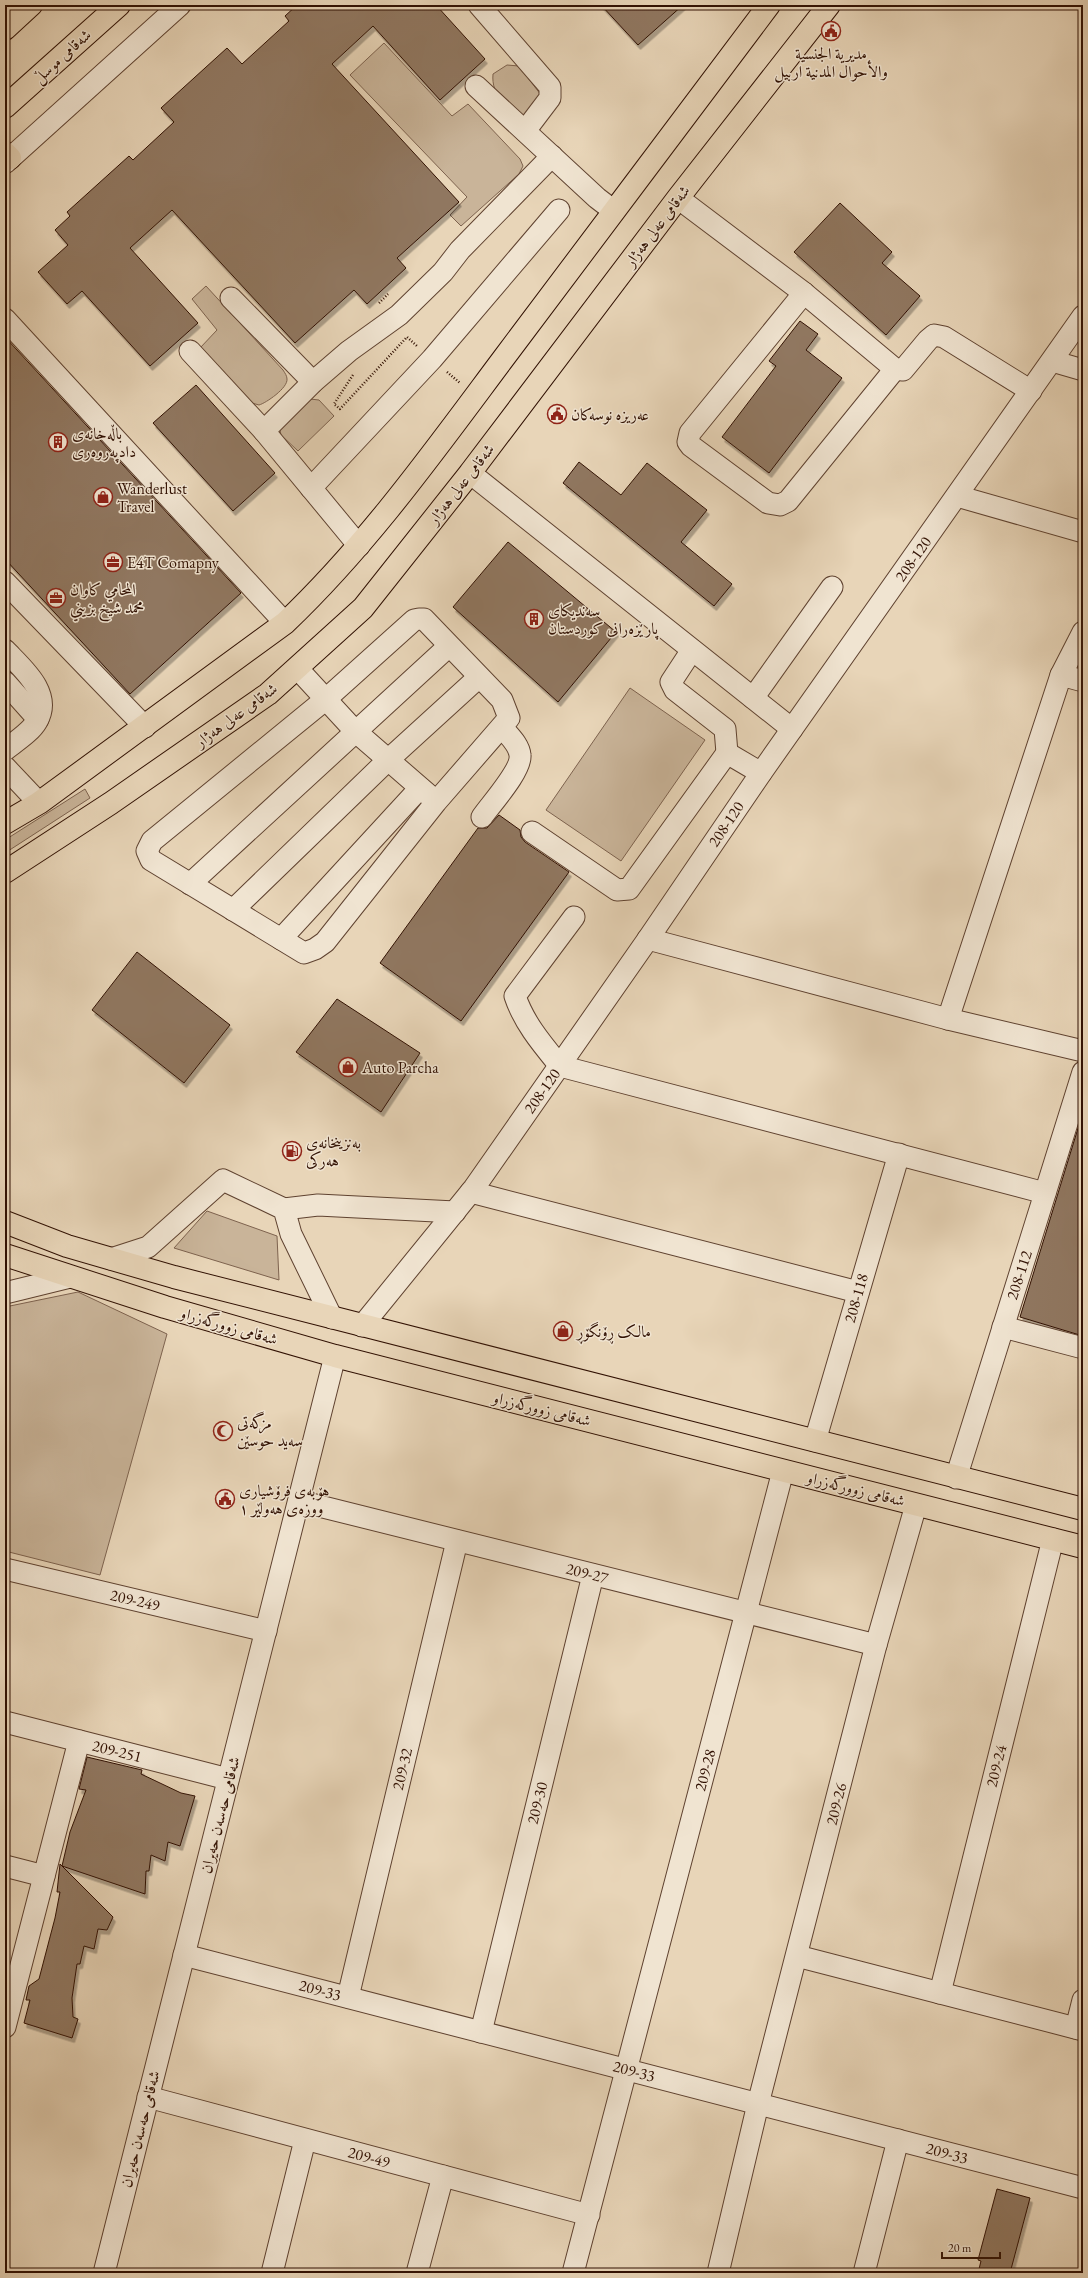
<svg xmlns="http://www.w3.org/2000/svg" width="1088" height="2278" viewBox="0 0 1088 2278" font-family="'EB Garamond',Amiri,serif">
	<style>
		.green { fill: #c9b499; stroke: #7d624e }
		.building { fill: #907761; stroke: #311103; filter: url(#shadow) }
		.lines { fill: none; stroke-linecap: round; stroke-linejoin: round }
		.minor-casing { stroke: #5f4230; stroke-width: 23 }
		.major-casing { stroke: #311103; stroke-width: 24 }
		.highway-casing { stroke: #311103; stroke-width: 24 }
		.path { stroke: #311103; stroke-width: 2.5; stroke-dasharray: 1 2; stroke-linecap: butt }
		.minor { stroke: #f0e4d1; stroke-width: 21 }
		.major { stroke: #e8d5b8; stroke-width: 22 }
		.highway { stroke: #e8d5b8; stroke-width: 22 }
		.labels { text-anchor: middle; dominant-baseline: central; stroke-width: 3; stroke-linejoin: round; paint-order: stroke }
		.poi-label { font-size: 16px; fill: #311103; stroke: #f0e4d1; text-anchor: start }
		.street-label { font-size: 16px; fill: #311103; stroke: #f0e4d1 }
	</style>
	<defs>
		<filter id="shadow"><feDropShadow dx="2.5" dy="4.5" stdDeviation="0" flood-color="#0004"/></filter>
	</defs>
	<rect width="100%" height="100%" fill="#e8d5b8"/>
	<filter id="stains"><feTurbulence type="fractalNoise" baseFrequency=".005" numOctaves="4"/><feColorMatrix values="0 0 0 0 .2 0 0 0 0 .09 0 0 0 0 .02 0 0 0 .5 -.17"/></filter>
	<radialGradient id="worn" r=".72"><stop offset=".6" stop-color="#630" stop-opacity="0"/><stop offset="1" stop-color="#630" stop-opacity=".3"/></radialGradient>
	<g class="green">
		<polygon points="384,43 452,116 468,104 520,159 523,166 519,174 461,226 450,215 467,197 350,75"/>
		<path d="M507,65l12,1 22,29 -19,24c-15,-13 -31,-23 -29,-45z"/>
		<path d="M206,286l77,84c2,3 4,6 4,9 1,9 -21,24 -28,26l-7,-2 -52,-55 17,-18 -25,-31z"/>
		<polygon points="310,399 319,400 334,416 298,451 281,435 280,430"/>
		<polygon points="630,688 705,740 621,861 546,810"/>
		<polygon points="85,789 90,798 5,853 5,840"/>
		<polygon points="207,1211 277,1236 279,1280 174,1248"/>
		<polygon points="78,1292 167,1334 100,1575 5,1551 5,1307"/>
	</g>
	<g class="building">
		<polygon points="297,5 436,5 485,59 440,100 373,26 332,64 459,202 397,258 406,268 367,304 354,290 295,343 172,210 130,248 198,323 150,366 82,291 67,304 38,272 68,245 55,230 70,216 67,212 129,156 133,160 174,122 161,108 227,48 242,64 289,21 285,16"/>
		<polygon points="601,5 683,5 638,45"/>
		<polygon points="840,203 892,252 882,263 920,296 886,335 794,252"/>
		<polygon points="800,321 818,334 806,350 842,378 769,473 722,437 776,366 769,361"/>
		<polygon points="5,337 241,593 130,694 5,559"/>
		<polygon points="196,385 275,473 233,511 153,423"/>
		<polygon points="579,462 621,495 647,463 707,510 681,542 732,584 714,606 563,483"/>
		<polygon points="508,542 616,632 558,702 453,607"/>
		<polygon points="499,815 520,830 521,837 525,842 569,872 461,1021 380,963 478,828 487,828"/>
		<polygon points="137,952 230,1025 184,1083 92,1010"/>
		<polygon points="337,999 420,1053 381,1112 296,1052"/>
		<polygon points="1079,1125 1083,1125 1083,1336 1020,1317"/>
		<polygon points="87,1757 142,1770 141,1774 181,1793 195,1796 180,1846 168,1842 165,1861 151,1855 149,1871 146,1871 145,1894 62,1866 113,1917 107,1930 98,1929 94,1949 84,1946 80,1964 77,1964 72,1998 73,2017 78,2019 72,2038 24,2023 30,2000 26,2000 29,1986 39,1979 55,1918 60,1892 57,1892 60,1864 62,1866 70,1832 86,1790 79,1789"/>
		<polygon points="997,2189 1030,2198 1010,2273 978,2273 981,2261 978,2260"/>
	</g>
	<g class="lines">
		<defs>
			<g id="minor">
				<polyline points="479,5 550,87 550,98 525,131"/>
				<polyline points="476,86 597,198 614,211"/>
				<polyline points="5,163 180,5"/>
				<polyline points="678,198 804,293 895,369 903,370 928,340 934,335 944,337 1031,391"/>
				<polyline points="804,293 690,433 688,442 691,446 768,503 780,505 788,501 895,369"/>
				<polyline points="231,298 313,382"/>
				<polyline points="5,319 285,623"/>
				<polyline points="190,351 264,431 359,546"/>
				<polyline points="1052,361 1083,370"/>
				<polyline points="264,431 313,382 349,351 399,315 443,272 460,250 552,156"/>
				<polyline points="470,473 792,729"/>
				<polyline points="311,488 432,359 559,210"/>
				<polyline points="957,496 1083,532"/>
				<polyline points="5,582 145,727"/>
				<polygon points="419,619 424,619 502,700 509,718 436,802 325,942 315,949 304,953 151,860 147,851 152,841 326,699 414,620"/>
				<path d="M5,650c17,18 48,43 32,71 -6,11 -22,21 -32,29"/>
				<polyline points="692,650 671,682 675,690 725,729 727,753 761,773"/>
				<polyline points="297,668 355,731 431,797"/>
				<polyline points="1061,675 1083,681"/>
				<polyline points="5,682 38,719"/>
				<polyline points="753,698 832,587"/>
				<polyline points="5,767 39,803"/>
				<path d="M482,817c9,-13 40,-47 38,-62 -1,-11 -12,-20 -18,-28"/>
				<polyline points="532,832 617,890 629,889 727,753"/>
				<polyline points="190,884 449,646"/>
				<polyline points="233,910 388,760 479,677"/>
				<path d="M574,917l-59,79c9,27 27,48 45,70l485,127"/>
				<polyline points="281,939 420,788"/>
				<polyline points="648,939 948,1019 1083,1051"/>
				<polyline points="948,1019 1061,675 1083,632"/>
				<polyline points="471,1192 858,1292"/>
				<polyline points="284,1209 318,1205 455,1212"/>
				<polyline points="111,1259 148,1247 223,1180 284,1209 291,1234 332,1318"/>
				<polyline points="5,1293 70,1277"/>
				<polyline points="362,1326 474,1188 648,939 761,773 1083,316"/>
				<polyline points="1003,1327 1083,1348"/>
				<polyline points="815,1441 899,1154"/>
				<polyline points="956,1478 1083,1072"/>
				<polyline points="299,1501 876,1645"/>
				<polyline points="5,1569 266,1631"/>
				<polyline points="5,1722 228,1779"/>
				<polyline points="5,1866 44,1876"/>
				<polyline points="184,1955 1083,2188"/>
				<polyline points="797,1956 1083,2030"/>
				<polyline points="940,1993 1053,1539"/>
				<polyline points="348,1997 457,1541"/>
				<polyline points="5,2027 79,1741"/>
				<polyline points="1076,2028 1083,2000"/>
				<polyline points="481,2032 593,1575"/>
				<polyline points="148,2097 589,2215"/>
				<polyline points="104,2273 335,1356"/>
				<polyline points="272,2273 305,2140"/>
				<polyline points="417,2273 443,2176"/>
				<polyline points="573,2273 783,1471"/>
				<polyline points="718,2273 758,2104 876,1645 916,1505"/>
				<polyline points="864,2273 898,2140"/>
			</g>
			<g id="major">
				<path d="M5,823l34,-20 246,-180c83,-79 150,-173 218,-264 89,-118 177,-236 266,-354"/>
				<polyline points="5,872 111,803 268,694 363,608 470,473 678,198 829,5"/>
				<polyline points="5,1222 67,1246 174,1277 1083,1509"/>
				<polyline points="5,1255 165,1307 335,1356 1083,1547"/>
			</g>
			<g id="highway">
				<polyline points="5,29 31,5"/>
				<polyline points="5,107 119,5"/>
				<polyline points="5,153 10,158"/>
			</g>
		</defs>
		<use href="#minor" class="minor-casing"/>
		<use href="#major" class="major-casing"/>
		<use href="#highway" class="highway-casing"/>
		<g class="path">
			<polyline points="379,303 388,294"/>
			<polyline points="447,372 460,383"/>
			<polyline points="353,375 334,404 340,409 407,337 417,346"/>
		</g>
		<use href="#minor" class="minor"/>
		<use href="#major" class="major"/>
		<use href="#highway" class="highway"/>
	</g>
	<defs>
		<symbol id="civic-ring" viewBox="-11 -11 22 22"><circle r="9.5" fill="#f0e4d1" stroke="#8f2418" stroke-width="1.5"/><path d="M-.6-6.5H3V-4.5H.6V-3L4-1V1h2V6H-6V1h2V-1L-.6-3ZM-1.2 2.5V6h2.4V2.5Z" fill="#8f2418"/></symbol>
		<symbol id="building-ring" viewBox="-11 -11 22 22"><circle r="9.5" fill="#f0e4d1" stroke="#8f2418" stroke-width="1.5"/><path d="M-4-6H4V6H1V3H-1V6H-4ZM-2.5-4.3h1.7v1.8h-1.7ZM.8-4.3h1.7v1.8H.8ZM-2.5-1h1.7V.8h-1.7ZM.8-1h1.7V.8H.8Z" fill="#8f2418"/></symbol>
		<symbol id="shop-ring" viewBox="-11 -11 22 22"><circle r="9.5" fill="#f0e4d1" stroke="#8f2418" stroke-width="1.5"/><path d="M-5-2.5h2.3a2.7 3.5 0 0 1 5.4 0H5L5.5 6h-11ZM-1.5-2.5h3a1.5 2.3 0 0 0-3 0Z" fill="#8f2418"/></symbol>
		<symbol id="office-ring" viewBox="-11 -11 22 22"><circle r="9.5" fill="#f0e4d1" stroke="#8f2418" stroke-width="1.5"/><path d="M-6-3h4V-5.5h4V-3h4V5H-6ZM-1-4.5V-3h2v-1.5ZM-6 0V1H6V0Z" fill="#8f2418"/></symbol>
		<symbol id="fuel-ring" viewBox="-11 -11 22 22"><circle r="9.5" fill="#f0e4d1" stroke="#8f2418" stroke-width="1.5"/><path d="M-5.5-6h7V0h2V4h1.3V-2.5L3-4.5l.8-.8L6-3V5H2.5V1h-1V6h-7ZM-4.2-4.7v3.2H.2V-4.7Z" fill="#8f2418"/></symbol>
		<symbol id="mosque-ring" viewBox="-11 -11 22 22"><circle r="9.5" fill="#f0e4d1" stroke="#8f2418" stroke-width="1.5"/><path d="M3.5-4.9A6 6 0 1 0 3.5 4.9A5 5 0 1 1 3.5-4.9Z" fill="#8f2418"/></symbol>
	</defs>
	<g fill-rule="evenodd">
		<use href="#civic-ring" x="820" y="20" width="22" height="22"/>
		<use href="#civic-ring" x="546" y="403" width="22" height="22"/>
		<use href="#building-ring" x="47" y="431" width="22" height="22"/>
		<use href="#shop-ring" x="92" y="486" width="22" height="22"/>
		<use href="#office-ring" x="102" y="551" width="22" height="22"/>
		<use href="#office-ring" x="45" y="587" width="22" height="22"/>
		<use href="#building-ring" x="523" y="608" width="22" height="22"/>
		<use href="#shop-ring" x="337" y="1056" width="22" height="22"/>
		<use href="#fuel-ring" x="281" y="1140" width="22" height="22"/>
		<use href="#shop-ring" x="552" y="1320" width="22" height="22"/>
		<use href="#mosque-ring" x="212" y="1420" width="22" height="22"/>
		<use href="#civic-ring" x="214" y="1488" width="22" height="22"/>
	</g>
	<g class="labels">
		<g class="poi-label">
			<text x="831" y="53" text-anchor="middle">مديرية الجنسية<tspan x="831" dy="18">والأحوال المدنية اربيل</tspan></text>
			<text x="571" y="414">عەریزە نوسەکان</text>
			<text x="72" y="433">باڵەخانەی<tspan x="72" dy="18">دادپەروەری</tspan></text>
			<text x="117" y="488">Wanderlust<tspan x="117" dy="18">Travel</tspan></text>
			<text x="127" y="562">E4T Comapny</text>
			<text x="70" y="589">المحامي كاوان<tspan x="70" dy="18">محمد شيخ بزيني</tspan></text>
			<text x="548" y="610">سەندیکای<tspan x="548" dy="18">پارێزەرانی کوردستان</tspan></text>
			<text x="362" y="1067">Auto Parcha</text>
			<text x="306" y="1142">بەنزینخانەی<tspan x="306" dy="18">هەرکی</tspan></text>
			<text x="577" y="1331">مالک ڕۆنگۆڕ</text>
			<text x="237" y="1422">مزگەتی<tspan x="237" dy="18">سەید حوسێن</tspan></text>
			<text x="239" y="1490">هۆبەی فرۆشیاری<tspan x="239" dy="18">ووزەی هەولێر ١</tspan></text>
		</g>
		<g class="street-label">
			<text transform="translate(62 56) rotate(-42)">شەقامی موسڵ</text>
			<text transform="translate(657 226) rotate(-53)">شەقامی عەلی هەژار</text>
			<text transform="translate(461 484) rotate(-52)">شەقامی عەلی هەژار</text>
			<text transform="translate(913 559) rotate(-55)">208-120</text>
			<text transform="translate(236 715) rotate(-36)">شەقامی عەلی هەژار</text>
			<text transform="translate(726 824) rotate(-56)">208-120</text>
			<text transform="translate(542 1091) rotate(-55)">208-120</text>
			<text transform="translate(1019 1275) rotate(-72)">208-112</text>
			<text transform="translate(856 1298) rotate(-74)">208-118</text>
			<text transform="translate(229 1326) rotate(16)">شەقامی زوورگەزراو</text>
			<text transform="translate(542 1409) rotate(14)">شەقامی زوورگەزراو</text>
			<text transform="translate(856 1489) rotate(14)">شەقامی زوورگەزراو</text>
			<text transform="translate(587 1573) rotate(14)">209-27</text>
			<text transform="translate(135 1600) rotate(13)">209-249</text>
			<text transform="translate(117 1751) rotate(14)">209-251</text>
			<text transform="translate(996 1766) rotate(-76)">209-24</text>
			<text transform="translate(402 1769) rotate(-77)">209-32</text>
			<text transform="translate(705 1770) rotate(-75)">209-28</text>
			<text transform="translate(537 1803) rotate(-76)">209-30</text>
			<text transform="translate(836 1804) rotate(-76)">209-26</text>
			<text transform="translate(220 1815) rotate(-76)">شەقامی حەسەن حەیران</text>
			<text transform="translate(320 1990) rotate(15)">209-33</text>
			<text transform="translate(634 2071) rotate(15)">209-33</text>
			<text transform="translate(140 2129) rotate(-76)">شەقامی حەسەن حەیران</text>
			<text transform="translate(947 2153) rotate(15)">209-33</text>
			<text transform="translate(369 2157) rotate(15)">209-49</text>
		</g>
	</g>
	<rect width="1088" height="2278" fill="none" stroke="#e8d5b8" stroke-width="20"/>
	<rect x="6" y="6" width="1076" height="2266" fill="none" stroke="#311103" stroke-width="2"/>
	<rect x="10" y="10" width="1068" height="2258" fill="none" stroke="#311103"/>
	<path d="M942 2252v6h58v-6" fill="none" stroke="#311103" stroke-width="2"/>
	<text x="948" y="2252" font-size="12" fill="#311103" stroke="#f0e4d1" stroke-width="3" paint-order="stroke">20 m</text>
	<rect width="100%" height="100%" filter="url(#stains)"/>
	<rect width="100%" height="100%" fill="url(#worn)"/>
</svg>
